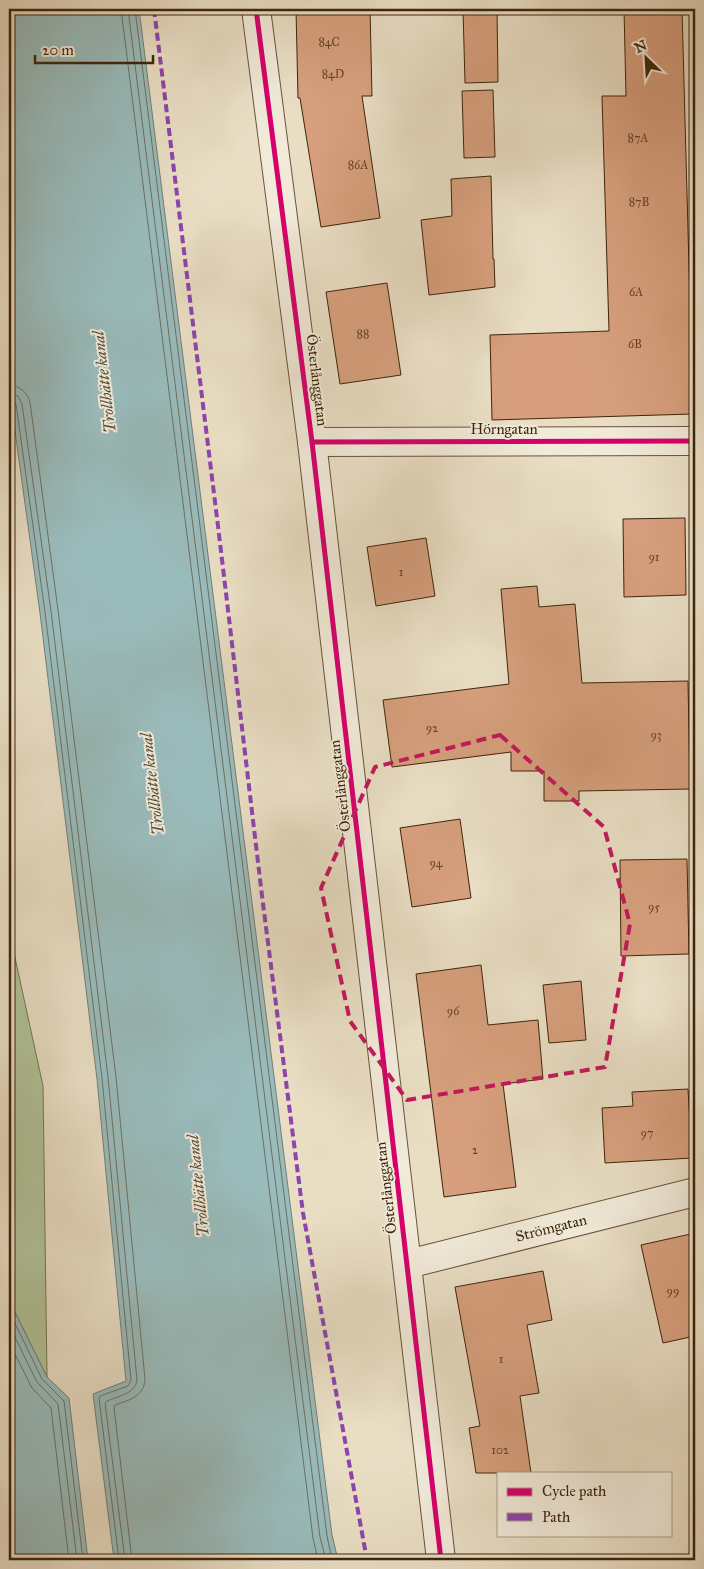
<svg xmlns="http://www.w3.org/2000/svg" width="704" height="1569" viewBox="0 0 704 1569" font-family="'IM FELL Great Primer',serif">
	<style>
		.green { fill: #b1c298; stroke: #787452 }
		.water { fill: #9bb; stroke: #757f75 }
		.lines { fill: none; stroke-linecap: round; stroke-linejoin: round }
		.shore { stroke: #6c7063; stroke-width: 1 }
		.building { fill: #d79f7d; stroke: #3e250b }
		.minor-casing { stroke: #695339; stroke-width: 30 }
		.minor { stroke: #f1ead9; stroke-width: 28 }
		.quiet { stroke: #8e44ad; stroke-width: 4; stroke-dasharray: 8 4; stroke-linecap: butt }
		.cycleway-casing { stroke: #f1ead9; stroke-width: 8 }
		.cycleway { stroke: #d6006c; stroke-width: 5 }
		.marked { fill: none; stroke: #c2185b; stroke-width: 4; stroke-dasharray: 10 6; stroke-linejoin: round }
		.labels { text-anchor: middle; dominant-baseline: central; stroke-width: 4; stroke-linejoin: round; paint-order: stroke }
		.number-label { font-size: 12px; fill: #644428 }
		.street-label { font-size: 15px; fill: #3e250b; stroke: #f1ead9 }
		.water-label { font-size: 16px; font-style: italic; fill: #554a37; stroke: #f1ead9 }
	</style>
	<rect width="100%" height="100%" fill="#e9dec4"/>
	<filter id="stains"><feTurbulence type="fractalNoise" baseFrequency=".004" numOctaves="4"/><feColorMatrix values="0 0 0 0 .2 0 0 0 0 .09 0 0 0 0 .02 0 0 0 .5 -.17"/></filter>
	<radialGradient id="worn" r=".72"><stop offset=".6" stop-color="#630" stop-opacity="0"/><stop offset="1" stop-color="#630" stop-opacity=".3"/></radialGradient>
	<polygon class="green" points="9,930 43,1086 47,1377 9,1300"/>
	<g class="water">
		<polygon points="9,9 139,9 332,1535 338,1560 114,1560 93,1394 126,1381 97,1079 40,613 9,387"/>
		<polygon points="9,1300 47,1377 69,1398 88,1560 15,1560 9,1532"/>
	</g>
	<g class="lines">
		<g class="shore">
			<polyline points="121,9 313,1538 318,1560"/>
			<polyline points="128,9 320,1537 326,1560"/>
			<polyline points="135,9 327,1536 332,1560"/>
			<path d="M9,385c11,1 18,7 21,17l28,208 58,467 29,302c-1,18 -16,21 -30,26l-1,3 18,152"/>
			<path d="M9,393l9,3 4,8 29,207 57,466 29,303c-2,14 -19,16 -30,21l-2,2 20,157"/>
			<polyline points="9,399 14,400 16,404 45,612 102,1078 131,1380 128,1386 100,1396 99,1398 119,1560"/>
			<polyline points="9,1311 42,1379 64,1401 83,1560"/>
			<polyline points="9,1325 37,1382 58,1404 77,1560"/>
			<polyline points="9,1342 32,1388 51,1408 69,1560"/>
		</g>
	</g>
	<g class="building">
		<polygon points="296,9 370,9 372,96 362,96 380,218 321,227 300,98 298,98"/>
		<polygon points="463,9 497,9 498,82 465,83"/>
		<polygon points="624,9 682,9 693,414 492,420 490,335 609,331 602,96 626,96"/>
		<polygon points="493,90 495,157 464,158 462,91"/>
		<polygon points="491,176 493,259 494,259 495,287 429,295 421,220 452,216 451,179"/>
		<polygon points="387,283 401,375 340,384 326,292"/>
		<polygon points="685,518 686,595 624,597 623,519"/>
		<polygon points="426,538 435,596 376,606 367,547"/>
		<polygon points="537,586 539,607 575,604 582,683 688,681 690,789 579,791 579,801 544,801 544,771 511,771 511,752 392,767 383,700 509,684 501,589"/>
		<polygon points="460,819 471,898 412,907 400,828"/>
		<polygon points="687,859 689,954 621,956 620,860"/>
		<polygon points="481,965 488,1025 538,1020 543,1079 503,1084 516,1187 444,1197 416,974"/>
		<polygon points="581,981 586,1040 549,1043 543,985"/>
		<polygon points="688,1089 692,1158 605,1163 602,1108 633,1106 632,1092"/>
		<polygon points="695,1233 695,1336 663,1343 641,1245"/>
		<polygon points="543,1271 552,1320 527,1325 539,1393 520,1396 531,1473 476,1473 469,1428 480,1426 455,1287"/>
	</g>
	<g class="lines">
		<defs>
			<g id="minor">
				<polyline points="256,9 312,442 441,1560"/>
				<polyline points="312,442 695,441"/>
				<polyline points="408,1264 695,1192"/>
			</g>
		</defs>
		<use href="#minor" class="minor-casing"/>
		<use href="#minor" class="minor"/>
		<polyline class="quiet" points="154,9 218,526 263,904 303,1213 367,1560"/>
		<defs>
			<g id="cycleway">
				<polyline points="256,9 312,442 441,1560"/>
				<polyline points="312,442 695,441"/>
			</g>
		</defs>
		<use href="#cycleway" class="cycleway-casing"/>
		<use href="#cycleway" class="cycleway"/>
	</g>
	<path class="marked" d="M500,735l104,92 26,97 -25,143 -198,33 -57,-79 -29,-133 54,-121z"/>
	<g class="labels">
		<g class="number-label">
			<text x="329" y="42">84C</text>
			<text x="333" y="74">84D</text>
			<text x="638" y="138">87A</text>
			<text x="358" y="165">86A</text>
			<text x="639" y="202">87B</text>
			<text x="636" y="292">6A</text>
			<text x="363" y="334">88</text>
			<text x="635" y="344">6B</text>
			<text x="654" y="557">91</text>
			<text x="401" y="572">1</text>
			<text x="432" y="728">92</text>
			<text x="656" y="735">93</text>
			<text x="436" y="863">94</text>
			<text x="654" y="907">95</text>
			<text x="453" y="1011">96</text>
			<text x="647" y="1133">97</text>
			<text x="475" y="1150">2</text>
			<text x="673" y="1291">99</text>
			<text x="501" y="1359">1</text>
			<text x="500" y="1450">102</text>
		</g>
		<g class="street-label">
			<text transform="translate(317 380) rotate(83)">Österlånggatan</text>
			<text x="504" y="429">Hörngatan</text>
			<text transform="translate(340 786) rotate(-97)">Österlånggatan</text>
			<text transform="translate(386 1188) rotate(-97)">Österlånggatan</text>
			<text transform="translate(551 1228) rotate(-14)">Strömgatan</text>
		</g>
		<g class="water-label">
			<text transform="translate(104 382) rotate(-97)">Trollhätte kanal</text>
			<text transform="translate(152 784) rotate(-97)">Trollhätte kanal</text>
			<text transform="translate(198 1186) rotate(-96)">Trollhätte kanal</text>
		</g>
	</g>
	<rect width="704" height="1569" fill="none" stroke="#e9dec4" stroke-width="30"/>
	<rect x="10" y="10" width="684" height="1549" fill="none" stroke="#3e250b" stroke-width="2.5"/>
	<rect x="15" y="15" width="674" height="1539" fill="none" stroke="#3e250b"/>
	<rect x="497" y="1472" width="175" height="65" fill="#f1ead9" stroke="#a99b87"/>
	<rect x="507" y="1488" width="25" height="8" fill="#d6006c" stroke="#a99b87"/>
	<text x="542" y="1496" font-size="15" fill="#3e250b">Cycle path</text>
	<rect x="507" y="1513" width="25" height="8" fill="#8e44ad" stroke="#a99b87"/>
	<text x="542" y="1522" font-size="15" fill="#3e250b">Path</text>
	<g transform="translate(646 58) rotate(335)" stroke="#f1ead9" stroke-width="4" paint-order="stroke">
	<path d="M0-4L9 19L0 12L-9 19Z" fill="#3e250b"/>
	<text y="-8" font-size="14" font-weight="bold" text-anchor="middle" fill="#3e250b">N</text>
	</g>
	<path d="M35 55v8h118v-8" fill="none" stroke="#3e250b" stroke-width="2.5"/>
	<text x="42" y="55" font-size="15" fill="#3e250b" stroke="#f1ead9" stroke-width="4" paint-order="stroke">20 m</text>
	<rect width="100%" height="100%" filter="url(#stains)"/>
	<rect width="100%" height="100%" fill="url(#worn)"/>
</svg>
